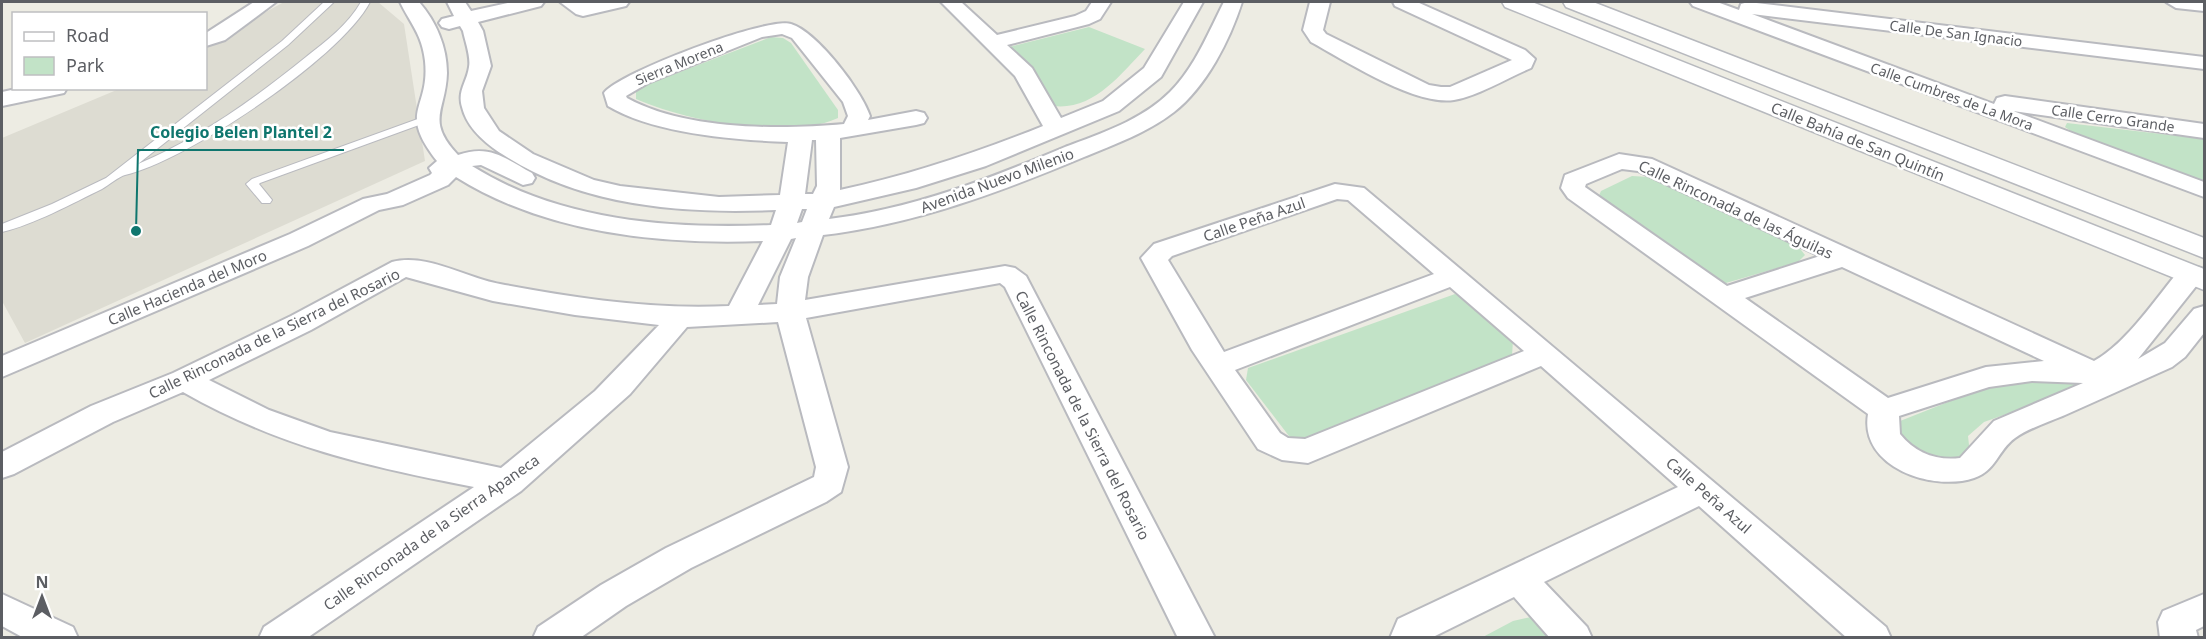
<svg xmlns="http://www.w3.org/2000/svg" width="2206" height="639" viewBox="0 0 2206 639" font-family="'Noto Sans',sans-serif">
	<style>
		.education { fill: #dddcd2 }
		.green { fill: #c2e3c7 }
		.lines { fill: none; stroke-linecap: round; stroke-linejoin: round }
		.lane-casing { stroke: #b9babf; stroke-width: 2 }
		.street-casing { stroke: #b9babf; stroke-width: 4 }
		.secondary-casing { stroke: #b7b9be; stroke-width: 3 }
		.lane { fill: #fff; fill-rule: evenodd }
		.street { fill: #fff; fill-rule: evenodd }
		.secondary { fill: #fff; fill-rule: evenodd }
		.labels { text-anchor: middle; dominant-baseline: central; stroke-width: 5; stroke-linejoin: round; paint-order: stroke }
		.far-street-label { font-size: 14px; fill: #5c5e63; stroke: #fff }
		.street-label { font-size: 15px; fill: #5c5e63; stroke: #fff }
		.leader { fill: none; stroke: #0f766e; stroke-width: 2 }
		.callout-dot { fill: #0f766e; stroke: #fff; stroke-width: 2 }
		.callout-label { font-size: 16px; text-anchor: middle; font-weight: bold; fill: #0f766e; stroke: #fff; stroke-width: 5; stroke-linejoin: round; paint-order: stroke }
	</style>
	<rect width="100%" height="100%" fill="#edece3"/>
	<polygon class="education" points="284,2 378,2 404,24 425,161 25,343 2,301 2,138 119,89 206,88 206,45"/>
	<g class="green">
		<path d="M1089,27l56,22c-25,26 -52,62 -92,57l-44,-59z"/>
		<path d="M771,37l12,1 8,5 47,67v8c-51,23 -152,3 -202,-19v-8l15,-8z"/>
		<polygon points="2067,123 2204,139 2204,183 2078,136 2065,127"/>
		<polygon points="1632,176 1649,177 1797,245 1805,255 1798,262 1726,283 1712,279 1598,198 1601,191"/>
		<polygon points="1455,294 1473,305 1513,341 1512,355 1315,441 1292,440 1246,380 1248,368"/>
		<polygon points="2028,380 2080,383 2077,389 1984,422 1968,436 1970,454 1954,463 1922,461 1890,425 1986,387"/>
		<polygon points="1531,617 1556,638 1481,638 1513,621"/>
	</g>
	<g class="lines">
		<defs>
			<g id="lane">
				<path d="M324,2h10l-46,43 -150,119c62,-26 116,-65 168,-107 20,-16 42,-32 55,-55h9c-29,56 -184,159 -245,173 -5,1 -18,11 -23,14 -29,14 -69,36 -100,43v-8l50,-20 54,-26 176,-137z"/>
				<polygon points="426,116 431,119 430,121 260,183 259,184 272,200 270,203 262,203 246,184 252,179"/>
			</g>
			<g id="street">
				<polygon points="254,2 276,2 225,40 206,46 206,33"/>
				<path d="M400,2h19c17,19 28,45 28,71 -1,38 -22,47 11,82 32,-11 46,3 74,18l3,5 -3,5 -9,2 -42,-20 -9,1c88,55 197,63 299,59l5,-15c-93,4 -194,-3 -274,-56 -17,-11 -35,-26 -40,-47 -5,-16 5,-25 7,-40 2,-10 -4,-26 -6,-36l-3,-5 -11,3 -7,-2 -3,-4 3,-4 12,-3 -7,-14h18l6,9 41,-9h32l-3,4 -63,16 5,9 8,35 -9,25 2,17 15,23 34,23 61,26 26,6 99,11 61,-2 8,-53c-53,-2 -133,-8 -180,-36l-4,-13c14,-20 164,-77 187,-69 26,8 71,67 79,92l-2,4 48,-9 8,2 3,5 -3,5 -8,2 -76,13v52c70,-15 136,-37 203,-64l-28,-50 -74,-74h20l36,33 78,-19 11,-5 6,-9h19l-11,17 -11,5 -82,21 25,23 29,50 42,-17 41,-33 40,-66h19l-42,75 -42,34 -133,55 -70,22 -82,19 -5,12c83,-10 160,-40 236,-72 37,-14 77,-27 105,-55 25,-25 38,-59 54,-90h18c-12,38 -36,85 -68,110 -27,21 -59,32 -90,45 -84,35 -169,67 -261,78l-15,42 -3,23 200,-34 10,2 11,8 189,362h-37l-173,-351 -5,-4 -194,35 42,149 -7,25 -15,10 -135,66 -65,38 -46,32h-47l5,-11 63,-42 65,-37 148,-71 2,-10 -38,-145 -91,5 -57,67 -109,97 -214,147h-48l5,-11 210,-140c-108,-21 -194,-40 -291,-95l-70,30 -99,52 -12,4v-26l89,-46 82,-33 118,-57 101,-54c36,-9 73,16 108,22 75,14 152,26 229,22l34,-65c-103,4 -218,-8 -307,-64l-8,8 -45,20 -24,5 -71,36 -306,131v-21l288,-122 73,-35 24,-5 43,-19 2,-2 -3,-5 8,-7c-40,-51 -7,-51 -12,-100 -3,-27 -15,-38 -25,-59zM782,34l10,4 51,64 5,14 -4,8c-65,6 -159,6 -217,-26l-1,-2 22,-13 114,-46zM812,140h4l1,46 -4,8h-8zM802,209h5l-5,13 -5,1zM796,238l-16,39 -3,27 -19,1 33,-66zM406,277l87,24 82,14 84,10 -64,66 -94,77 -171,-36 -61,-22 -60,-30 102,-50z"/>
				<polygon points="560,2 629,2 626,6 583,16 576,14"/>
				<path d="M1310,2h20l-7,28 3,4 103,51 12,2h9l62,-27 -117,-54 -2,-4h24l108,48 10,9 -4,9c-24,10 -51,27 -77,32 -39,6 -108,-39 -143,-58l-8,-12z"/>
				<polygon points="1690,2 1717,2 1739,10 1741,4 1748,2 2204,57 2204,69 1752,14 1994,104 1997,98 2005,96 2204,124 2204,138 2013,111 2204,182 2204,197 1693,6"/>
				<polygon points="2166,2 2204,2 2204,11 2176,8"/>
				<polygon points="21,88 67,88 64,93 2,106 2,92"/>
				<path d="M1619,154l33,5 442,202c32,-17 63,-64 87,-93l10,-2 10,2 3,6 -3,6 -63,79 27,-16 29,-34 10,-3v27l-19,24 -13,10c-36,16 -71,32 -107,48 -16,7 -36,13 -50,23 -17,12 -19,33 -41,40 -41,14 -115,-11 -106,-64l-300,-216 -7,-10 4,-13zM1622,169l16,2 182,85 -93,30 -142,-99 1,-3zM1842,267l202,94 -58,6 -98,31 -143,-100zM2032,381l51,2 -89,38 -34,37c-23,3 -45,-5 -60,-24l-1,-18 90,-29z"/>
				<path d="M1335,184l29,4 522,439 5,11h-44l-148,-132 -155,76 43,45 5,11h-42l-36,-41 -83,41h-41l8,-19 280,-132 -137,-121 -233,97 -26,-3 -24,-11 -66,-99 -51,-92 13,-14zM1337,199l11,1 86,74 -210,78 -56,-92 4,-4zM1450,287l74,64 -219,88 -17,-1 -8,-5 -45,-63z"/>
				<polygon points="2,594 73,627 78,638 24,638 2,626"/>
				<polygon points="2204,594 2204,626 2196,630 2198,638 2160,638 2158,622 2163,611"/>
			</g>
			<g id="secondary">
				<polygon points="1502,2 1532,2 2204,269 2204,290 1505,7"/>
				<polygon points="1563,2 1593,2 2204,238 2204,258 1566,7"/>
			</g>
		</defs>
		<use href="#lane" class="lane-casing"/>
		<use href="#street" class="street-casing"/>
		<use href="#secondary" class="secondary-casing"/>
		<use href="#lane" class="lane"/>
		<use href="#street" class="street"/>
		<use href="#secondary" class="secondary"/>
	</g>
	<g class="labels">
		<g class="far-street-label">
			<text transform="translate(1956 33) rotate(7)">Calle De San Ignacio</text>
			<text transform="translate(679 63) rotate(-22)">Sierra Morena</text>
			<text transform="translate(1952 96) rotate(20)">Calle Cumbres de La Mora</text>
			<text transform="translate(2113 118) rotate(8)">Calle Cerro Grande</text>
		</g>
		<g class="street-label">
			<text transform="translate(1858 141) rotate(22)">Calle Bahía de San Quintín</text>
			<text transform="translate(997 180) rotate(-20)">Avenida Nuevo Milenio</text>
			<text transform="translate(1736 209) rotate(25)">Calle Rinconada de las Águilas</text>
			<text transform="translate(1254 219) rotate(-19)">Calle Peña Azul</text>
			<text transform="translate(187 287) rotate(-23)">Calle Hacienda del Moro</text>
			<text transform="translate(274 333) rotate(-26)">Calle Rinconada de la Sierra del Rosario</text>
			<text transform="translate(1083 415) rotate(63)">Calle Rinconada de la Sierra del Rosario</text>
			<text transform="translate(1709 495) rotate(41)">Calle Peña Azul</text>
			<text transform="translate(431 532) rotate(-35)">Calle Rinconada de la Sierra Apaneca</text>
		</g>
	</g>
	<path class="leader" d="M136 231L138 150H344"/>
	<circle class="callout-dot" cx="136" cy="231" r="6"/>
	<g class="callout-label">
		<text x="241" y="138">Colegio Belen Plantel 2</text>
	</g>
	<rect width="2206" height="639" fill="none" stroke="#5c5e63" stroke-width="6"/>
	<rect x="12" y="12" width="195" height="78" fill="#ffffff" stroke="#bebfc1" stroke-width="1.5"/>
	<rect x="24" y="32" width="30" height="9" fill="#ffffff" stroke="#bebfc1" stroke-width="1.5"/>
	<text x="66" y="42" font-size="18" fill="#5c5e63">Road</text>
	<rect x="24" y="57" width="30" height="18" fill="#c2e3c7" stroke="#bebfc1" stroke-width="1.5"/>
	<text x="66" y="72" font-size="18" fill="#5c5e63">Park</text>
	<g transform="translate(42 597)" stroke="#ffffff" stroke-width="4.5" paint-order="stroke">
	<path d="M0-4.5L10 22L0 15L-10 22Z" fill="#5c5e63"/>
	<text y="-9" font-size="16" font-weight="bold" text-anchor="middle" fill="#5c5e63">N</text>
	</g>
</svg>
